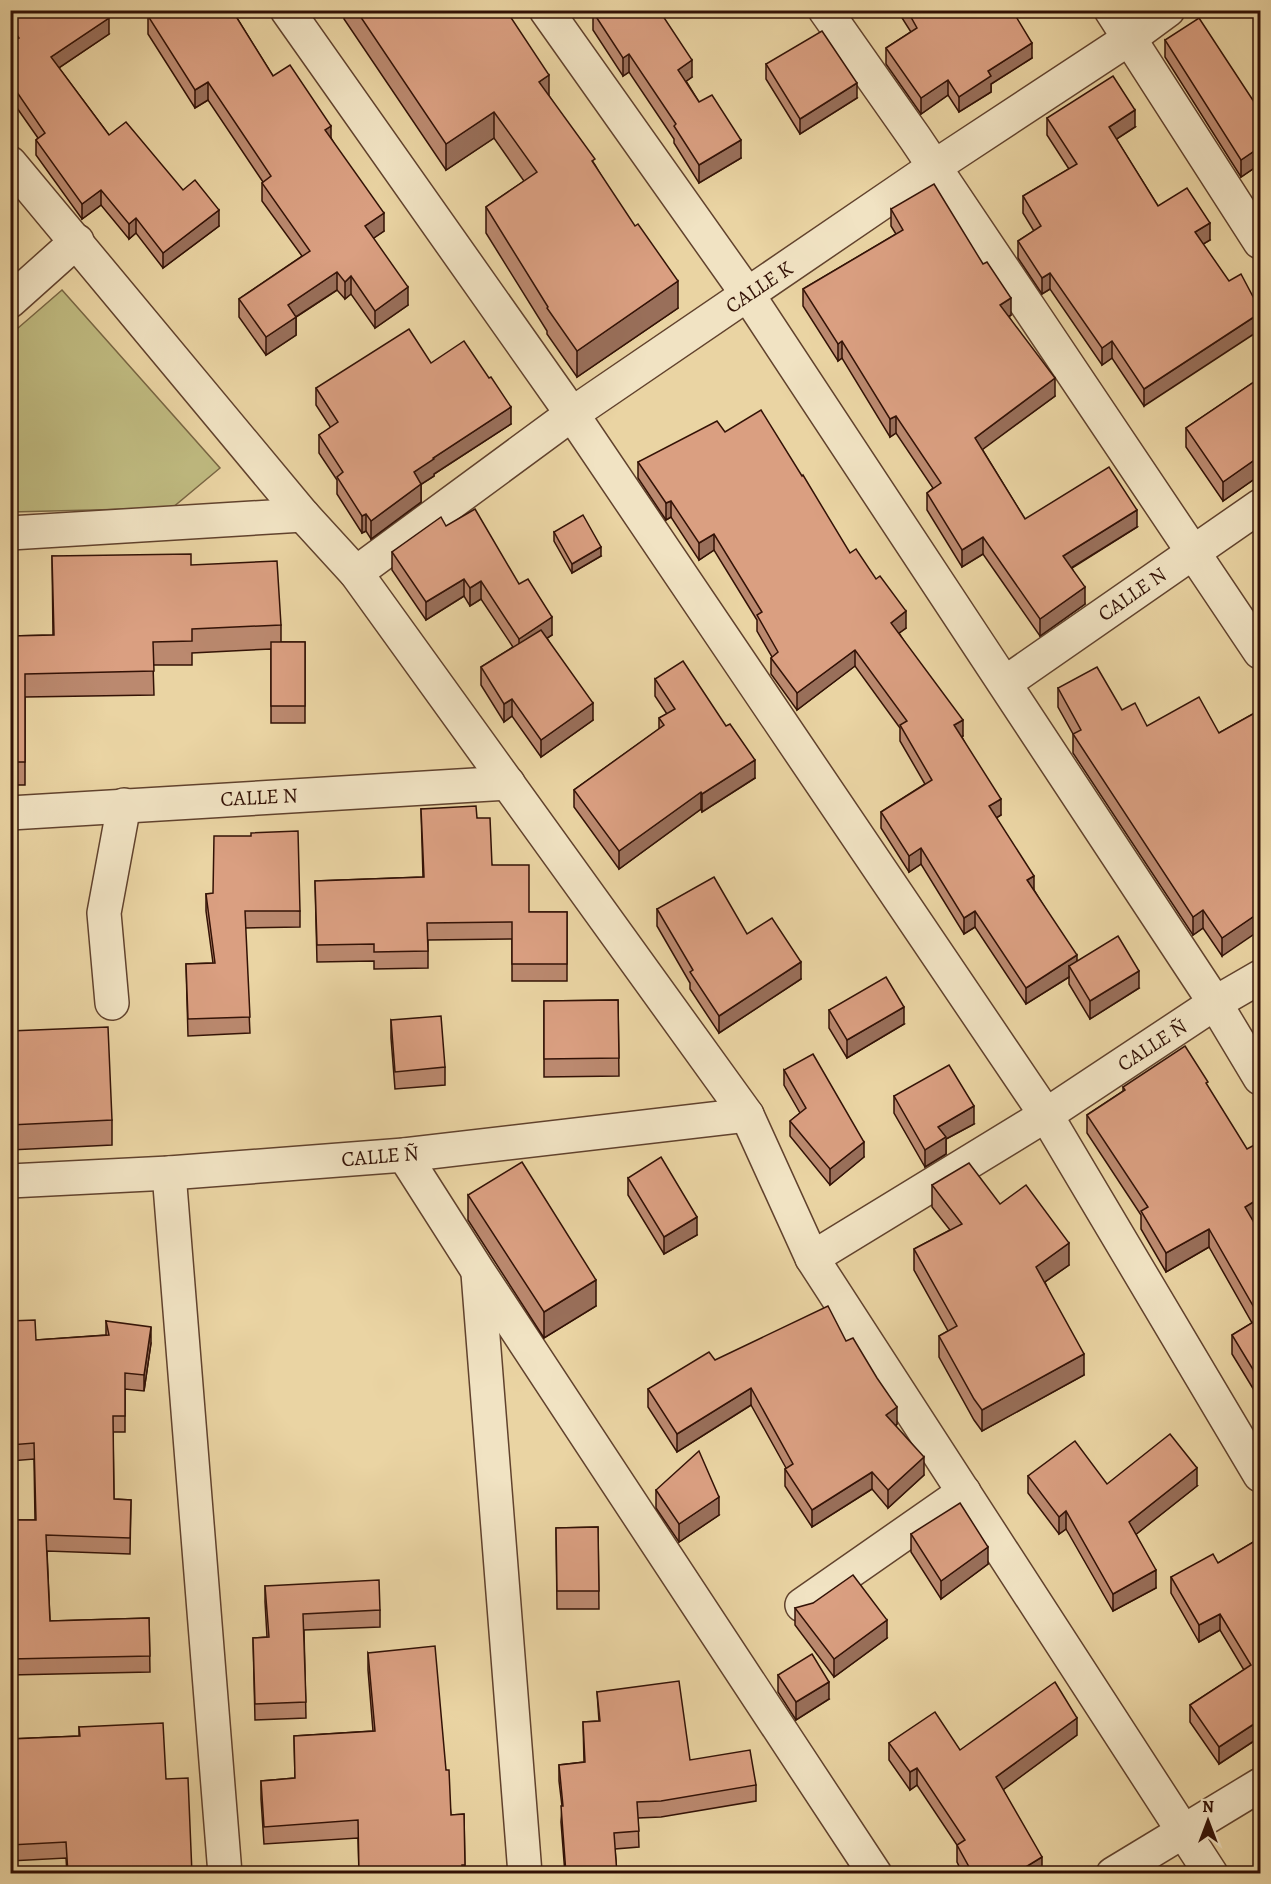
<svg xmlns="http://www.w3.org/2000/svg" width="1271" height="1884" viewBox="0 0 1271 1884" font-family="Alegreya,serif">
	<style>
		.green { fill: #bfba80; stroke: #796643; stroke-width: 1.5 }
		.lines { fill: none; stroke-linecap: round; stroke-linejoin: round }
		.minor-casing { stroke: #61422d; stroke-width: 36 }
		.minor { stroke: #f1e3c3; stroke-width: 33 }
		.wall { fill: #bb896f; stroke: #331206; stroke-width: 1.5 }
		.shaded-wall { fill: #996f5a; stroke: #331206; stroke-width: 1.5 }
		.building { fill: #da9f81; stroke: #331206; stroke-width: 1.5 }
		.labels { text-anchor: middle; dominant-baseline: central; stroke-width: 6; stroke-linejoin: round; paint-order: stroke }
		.street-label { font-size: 21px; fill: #331206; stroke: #f1e3c3 }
	</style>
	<rect width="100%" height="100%" fill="#ead4a3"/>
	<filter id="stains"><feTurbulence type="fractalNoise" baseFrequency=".00333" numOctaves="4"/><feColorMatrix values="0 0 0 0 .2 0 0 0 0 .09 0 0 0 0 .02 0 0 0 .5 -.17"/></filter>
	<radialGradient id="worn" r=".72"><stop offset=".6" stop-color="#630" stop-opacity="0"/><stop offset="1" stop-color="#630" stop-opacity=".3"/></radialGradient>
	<polygon class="green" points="62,290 220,468 172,508 11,512 10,335"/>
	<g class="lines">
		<defs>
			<g id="minor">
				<polyline points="287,10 572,414 1046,1115 1260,1475"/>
				<polyline points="546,10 748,295 1215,1003 1260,1078"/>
				<polyline points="825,10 915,138 1260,652"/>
				<polyline points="1111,10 1260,242"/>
				<polyline points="10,163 303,515 356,573 747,1115 812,1258 1211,1874"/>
				<polyline points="10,301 77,241"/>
				<polyline points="10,533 303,515"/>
				<polyline points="356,573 572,414 934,167 1130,38 1168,10"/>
				<polyline points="1005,683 1260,506"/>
				<polyline points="10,813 508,783"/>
				<polyline points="112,1003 104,913 124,805"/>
				<polyline points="404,1155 478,1271 875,1874"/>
				<polyline points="169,1173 225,1874"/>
				<polyline points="10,1181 169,1173 404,1155 747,1115"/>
				<polyline points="812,1258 1046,1115 1215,1003 1260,977"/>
				<polyline points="478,1273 525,1874"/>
				<polyline points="802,1605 964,1492"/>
				<polyline points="1113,1874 1260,1785"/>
			</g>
		</defs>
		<use href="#minor" class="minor-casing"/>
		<use href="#minor" class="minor"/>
	</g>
	<g class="wall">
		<polygon points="152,10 232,10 273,76 331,138 384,231 373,238 408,305 375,328 351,294 345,299 337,290 296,317 296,335 266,355 239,317 239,299 302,256 262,201 262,183 263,182 208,100 195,108 148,34 148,16 154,12"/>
		<polygon points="343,10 506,10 549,96 595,165 678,308 577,377 547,334 547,331 486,233 486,207 524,181 494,138 446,170 344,19 344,12"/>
		<polygon points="897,10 1012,10 1032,58 991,84 991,92 959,112 948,95 921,114 886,64 886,48 911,32"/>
		<polygon points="51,12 109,34 59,68 109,135 183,190 219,226 163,268 136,233 129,239 101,205 82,219 36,155 36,140 38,138 10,98 10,43 12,43 10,41 10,22"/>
		<polygon points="593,12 692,77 686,81 699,102 741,158 699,183 674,143 674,139 629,72 623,76 593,30"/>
		<polygon points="1165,40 1260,111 1260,164 1241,177 1165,57"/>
		<polygon points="766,64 857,98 800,134 766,79"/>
		<polygon points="1047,118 1135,127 1116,139 1158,206 1210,240 1203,244 1144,406 1112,358 1102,365 1050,289 1042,294 1018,258 1018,241 1034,231 1023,213 1023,196 1069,169 1047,135"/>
		<polygon points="891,209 1011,315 1009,317 1055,396 982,449 1025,519 1137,527 1072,568 1085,604 1040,636 983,554 962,567 927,510 927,493 933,488 896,433 890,437 842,358 838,361 803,306 803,289 896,234 891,226"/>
		<polygon points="431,363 511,424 434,474 434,476 421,484 421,502 371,539 366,531 362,533 337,494 337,480 319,453 319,435 331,428 316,405 316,388"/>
		<polygon points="1260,378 1260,475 1223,501 1186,447 1186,428"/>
		<polygon points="725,432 850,553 906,628 899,633 963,736 962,737 1001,815 996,818 1034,890 1077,961 1139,988 1090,1019 1069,984 1069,977 1026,1004 975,927 964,934 921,864 909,872 881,828 881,812 925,784 900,741 900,728 855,666 797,710 771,674 771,658 772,657 757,631 757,620 714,550 699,560 671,517 666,520 638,478 638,462"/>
		<polygon points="446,526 519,584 552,635 547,638 593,720 541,757 512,716 504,722 481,685 481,667 513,647 481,599 470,606 464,596 426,620 392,570 392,552"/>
		<polygon points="554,532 601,556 572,573 554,541"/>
		<polygon points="52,556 191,565 281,625 281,642 305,642 305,723 271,723 271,649 192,653 192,665 153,665 154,695 25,697 25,785 10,785 10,636 53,635"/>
		<polygon points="655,679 755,778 702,812 701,809 619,869 574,807 574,790 659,729 659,718 667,714 655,696"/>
		<polygon points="1058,688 1122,710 1147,726 1219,733 1260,710 1222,956 1203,928 1193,935 1073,753 1073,734 1058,707"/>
		<polygon points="421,809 477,818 492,865 529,912 567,912 567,981 512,981 512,939 428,940 428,968 374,969 374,961 317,962 315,881 423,877"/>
		<polygon points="206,894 300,911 300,927 245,928 250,1033 188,1036 186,964 213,963 206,911"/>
		<polygon points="657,909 747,934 801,979 719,1033 690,989 690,983 657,926"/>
		<polygon points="1260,995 1260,1035 1255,1026 1255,998"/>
		<polygon points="618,1000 619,1076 544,1077 544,1001"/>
		<polygon points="829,1010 904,1024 847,1058 829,1028"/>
		<polygon points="391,1020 445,1067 445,1085 395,1089 391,1038"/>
		<polygon points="10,1031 112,1120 112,1145 10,1150"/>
		<polygon points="784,1070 864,1157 830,1185 790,1136 790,1121 800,1113 784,1085"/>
		<polygon points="1123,1087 1208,1088 1253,1221 1260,1233 1260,1400 1232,1354 1232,1335 1252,1323 1209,1247 1166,1272 1141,1229 1141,1215 1087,1133 1087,1115 1123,1091"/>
		<polygon points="894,1096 974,1124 946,1139 946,1154 925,1167 894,1113"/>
		<polygon points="628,1178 697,1235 664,1254 628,1195"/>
		<polygon points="932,1185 1000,1204 1069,1265 1045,1282 1084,1375 982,1431 974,1420 939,1357 939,1336 948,1331 914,1270 914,1249 950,1230 932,1207"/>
		<polygon points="468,1195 596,1306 544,1338 468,1220"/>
		<polygon points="10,1321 36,1340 106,1335 106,1321 151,1343 144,1391 125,1389 125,1432 113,1432 114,1499 131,1500 130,1554 47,1551 50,1621 149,1618 150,1672 10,1675 10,1520 35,1520 34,1459 10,1461"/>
		<polygon points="846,1341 897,1424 896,1426 924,1475 888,1508 872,1489 812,1527 785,1486 785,1469 786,1468 751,1405 677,1452 648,1407 648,1389 715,1360"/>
		<polygon points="1028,1476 1107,1484 1197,1486 1136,1534 1156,1588 1113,1611 1066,1529 1059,1534 1028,1493"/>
		<polygon points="656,1490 719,1515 679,1542 656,1508"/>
		<polygon points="598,1527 599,1609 557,1609 556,1528"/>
		<polygon points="911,1534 988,1564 941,1599 911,1552"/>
		<polygon points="1260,1538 1260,1737 1219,1764 1190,1722 1190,1705 1244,1670 1220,1630 1199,1642 1171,1593 1171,1577 1218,1563"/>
		<polygon points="265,1586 380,1610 380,1627 304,1630 306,1718 255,1720 253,1638 267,1637 265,1602"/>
		<polygon points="795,1608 887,1638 834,1677 795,1625"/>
		<polygon points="368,1653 446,1770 451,1815 464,1814 465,1874 359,1874 358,1838 264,1844 261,1799 261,1781 295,1778 294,1736 373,1731 368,1670"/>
		<polygon points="778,1675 829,1699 796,1720 778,1692"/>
		<polygon points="597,1692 690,1760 756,1785 756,1801 661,1817 638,1818 639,1847 615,1849 617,1874 565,1874 561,1822 562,1806 559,1781 559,1765 584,1762 583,1722 599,1721"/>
		<polygon points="79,1727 166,1779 192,1874 67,1874 66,1858 10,1861 10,1739 79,1736"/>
		<polygon points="1077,1735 1003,1789 1042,1874 963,1874 957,1862 957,1845 917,1785 910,1790 889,1760 889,1743 960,1750"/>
	</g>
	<g class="shaded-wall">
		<polygon points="109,18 109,34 51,73 51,57"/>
		<polygon points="1032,43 1032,58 991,84 991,92 959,112 959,97 988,71"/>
		<polygon points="629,54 629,72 623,76 623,58"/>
		<polygon points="692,60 692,77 678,87 678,70"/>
		<polygon points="549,75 549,101 539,82"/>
		<polygon points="948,80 948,95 921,114 921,98"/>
		<polygon points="208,82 208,100 195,108 195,90"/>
		<polygon points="857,83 857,98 800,134 800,119"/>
		<polygon points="1135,110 1135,127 1109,144 1109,127"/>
		<polygon points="494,112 494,138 446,170 446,144"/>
		<polygon points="331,126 331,144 325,130"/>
		<polygon points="741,140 741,158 699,183 699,165"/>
		<polygon points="1260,147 1260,164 1241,177 1241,160"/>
		<polygon points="101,190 101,205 82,219 82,204"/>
		<polygon points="219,210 219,226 163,268 163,253"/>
		<polygon points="384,213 384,231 365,244 365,226"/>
		<polygon points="136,218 136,233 129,239 129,224"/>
		<polygon points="1210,223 1210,240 1195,249 1195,232"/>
		<polygon points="337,272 337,290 288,322 288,305"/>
		<polygon points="1050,273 1050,289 1042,294 1042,278"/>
		<polygon points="351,276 351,294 345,299 345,282"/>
		<polygon points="678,281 678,308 577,377 577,351"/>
		<polygon points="408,287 408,305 375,328 375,311"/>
		<polygon points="1011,298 1011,315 1000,322 1000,305"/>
		<polygon points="1260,313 1260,330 1144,406 1144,389"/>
		<polygon points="296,317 296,335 266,355 266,337"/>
		<polygon points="842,341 842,358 838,361 838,344"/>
		<polygon points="1112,341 1112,358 1102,365 1102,348"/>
		<polygon points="1055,378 1055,396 975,455 975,438"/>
		<polygon points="511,407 511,424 434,474 434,476 414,489 414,472 433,458"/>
		<polygon points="896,416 896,433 890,437 890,419"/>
		<polygon points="1260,456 1260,475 1223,501 1223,482"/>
		<polygon points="421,484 421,502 371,539 371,521"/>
		<polygon points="671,501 671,517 666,520 666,503"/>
		<polygon points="1137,510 1137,527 1063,573 1063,556"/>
		<polygon points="366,514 366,531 362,533 362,516"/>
		<polygon points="714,534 714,550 699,560 699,543"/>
		<polygon points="983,537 983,554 962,567 962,550"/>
		<polygon points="601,547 601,556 572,573 572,564"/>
		<polygon points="464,579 464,596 426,620 426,602"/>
		<polygon points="481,581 481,599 470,606 470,588"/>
		<polygon points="1085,587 1085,604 1040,636 1040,619"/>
		<polygon points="906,611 906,628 891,639 891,623"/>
		<polygon points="552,617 552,635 519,656 519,639"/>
		<polygon points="855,650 855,666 797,710 797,693"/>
		<polygon points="512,699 512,716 504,722 504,704"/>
		<polygon points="593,703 593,720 541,757 541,740"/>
		<polygon points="963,720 963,736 954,741 954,725"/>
		<polygon points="755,760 755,778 702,812 702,794"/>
		<polygon points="701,792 701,809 619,869 619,851"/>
		<polygon points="1001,799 1001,815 989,822 989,806"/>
		<polygon points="921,848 921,864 909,872 909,856"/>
		<polygon points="1034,876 1034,892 1027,880"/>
		<polygon points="1203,910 1203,928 1193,935 1193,917"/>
		<polygon points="975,911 975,927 964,934 964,918"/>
		<polygon points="1260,912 1260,930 1222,956 1222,938"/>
		<polygon points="1077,955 1077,971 1069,966 1069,977 1026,1004 1026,988"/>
		<polygon points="801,962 801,979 719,1033 719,1016"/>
		<polygon points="1139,971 1139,988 1090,1019 1090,1001"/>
		<polygon points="904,1007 904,1024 847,1058 847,1040"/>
		<polygon points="974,1106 974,1124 946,1139 946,1154 925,1167 925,1150 938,1127"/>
		<polygon points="864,1142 864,1157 830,1185 830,1169"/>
		<polygon points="1260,1198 1260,1217 1245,1226 1245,1207"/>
		<polygon points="697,1217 697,1235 664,1254 664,1237"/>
		<polygon points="1209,1229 1209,1247 1166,1272 1166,1253"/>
		<polygon points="1069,1243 1069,1265 1036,1288 1036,1267"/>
		<polygon points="596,1280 596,1306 544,1338 544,1312"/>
		<polygon points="151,1327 151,1343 144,1391 144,1375"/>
		<polygon points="1084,1354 1084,1375 982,1431 982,1410"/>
		<polygon points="751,1388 751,1405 677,1452 677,1434"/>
		<polygon points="897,1407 897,1424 886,1433 886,1415"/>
		<polygon points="924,1457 924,1475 888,1508 888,1490"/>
		<polygon points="1197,1468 1197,1486 1129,1540 1129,1522"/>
		<polygon points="872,1472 872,1489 812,1527 812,1510"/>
		<polygon points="719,1497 719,1515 679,1542 679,1524"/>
		<polygon points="1066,1511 1066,1529 1059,1534 1059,1517"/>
		<polygon points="988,1547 988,1564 941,1599 941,1581"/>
		<polygon points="1156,1570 1156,1588 1113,1611 1113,1594"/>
		<polygon points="1220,1614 1220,1630 1199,1642 1199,1625"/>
		<polygon points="887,1620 887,1638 834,1677 834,1659"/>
		<polygon points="829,1682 829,1699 796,1720 796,1702"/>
		<polygon points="1077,1718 1077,1735 996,1795 996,1777"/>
		<polygon points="1260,1720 1260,1737 1219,1764 1219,1747"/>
		<polygon points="917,1768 917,1785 910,1790 910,1772"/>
		<polygon points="1042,1857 1042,1874 1014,1874"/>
	</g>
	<g class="building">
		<polygon points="28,10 50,10 51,12 54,10 103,10 109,18 51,57 109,135 126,122 183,190 195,180 219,210 163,253 136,218 129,224 101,190 82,204 36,140 45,133 10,82 10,43 19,38 10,25 10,22"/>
		<polygon points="156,10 232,10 273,76 290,65 331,126 325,130 384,213 365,226 408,287 375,311 351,276 345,282 337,272 288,305 296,317 266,337 239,299 310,251 262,183 271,176 208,82 195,90 148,16"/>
		<polygon points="356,10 506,10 549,75 539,82 595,159 592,161 635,226 638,224 678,281 577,351 547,308 548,307 486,207 537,172 494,112 446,144"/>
		<polygon points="595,10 659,10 692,60 678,70 699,102 712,95 741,140 699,165 674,126 676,124 629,54 623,58 593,12"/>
		<polygon points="907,10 1012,10 1032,43 988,71 991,76 959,97 948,80 921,98 886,48 917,28"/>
		<polygon points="1199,18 1260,111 1260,147 1241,160 1165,40"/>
		<polygon points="822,31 857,83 800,119 766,64"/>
		<polygon points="1113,76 1135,110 1109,127 1158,206 1187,188 1210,223 1195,232 1229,281 1241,274 1260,310 1260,313 1144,389 1112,341 1102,348 1050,273 1042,278 1018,241 1041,226 1023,196 1077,164 1047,118"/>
		<polygon points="934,184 983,264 987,262 1011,298 1000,305 1055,378 975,438 1025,519 1109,467 1137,510 1063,556 1085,587 1040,619 983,537 962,550 927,493 941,483 896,416 890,419 842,341 838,344 803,289 903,230 891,209"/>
		<polygon points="409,329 431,363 464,341 489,378 491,377 511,407 433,458 434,459 414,472 421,484 371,521 366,514 362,516 337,477 343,472 319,435 338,422 316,388"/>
		<polygon points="1260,378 1260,456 1223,482 1186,428"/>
		<polygon points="761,410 802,476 803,475 850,553 856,549 876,579 880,576 906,611 891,623 963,720 954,725 1001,799 989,806 1034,876 1027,880 1077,955 1026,988 975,911 964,918 921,848 909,856 881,812 932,780 900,725 907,721 855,650 797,693 771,658 778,652 757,615 762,612 714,534 699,543 671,501 666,503 638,462 717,421 725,432"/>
		<polygon points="475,509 519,584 528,579 552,617 519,639 481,581 470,588 464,579 426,602 392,552 441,517 446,526"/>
		<polygon points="583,515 601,547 572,564 554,532"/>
		<polygon points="191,554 191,565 277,561 281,625 192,629 192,641 153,642 154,671 25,674 25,762 10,762 10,636 54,635 52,556"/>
		<polygon points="541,630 593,703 541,740 512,699 504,704 481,667"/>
		<rect x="271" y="642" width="34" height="64"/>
		<polygon points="683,661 726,726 730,724 755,760 702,794 701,792 619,851 574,790 664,725 659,718 675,709 655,679"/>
		<polygon points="1097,667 1122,710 1135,703 1147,726 1199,697 1219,733 1260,710 1260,912 1222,938 1203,910 1193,917 1073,734 1081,730 1058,688"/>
		<polygon points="476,806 477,818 490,818 492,865 529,865 529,912 567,912 567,964 512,964 512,922 427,923 428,951 374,952 374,944 317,945 315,881 424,877 421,809"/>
		<polygon points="298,831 300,911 245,911 250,1017 188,1019 186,964 215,963 206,894 213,893 214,836 251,836 251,833"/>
		<polygon points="714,877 747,934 772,918 801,962 719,1016 690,972 693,970 657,909"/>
		<polygon points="1118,936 1139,971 1090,1001 1069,966"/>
		<polygon points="886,977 904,1007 847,1040 829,1010"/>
		<polygon points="1260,995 1260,1007 1255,998"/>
		<polygon points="618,1000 619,1058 544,1059 544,1001"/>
		<polygon points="441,1016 445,1067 395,1072 391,1020"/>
		<polygon points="108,1027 112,1120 10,1125 10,1031"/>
		<polygon points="1185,1046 1208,1082 1206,1083 1247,1149 1260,1142 1260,1198 1245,1207 1260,1233 1260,1381 1232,1335 1260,1318 1209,1229 1166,1253 1141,1211 1148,1207 1087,1115 1125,1090 1123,1087"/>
		<polygon points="813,1054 864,1142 830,1169 790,1121 806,1108 784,1070"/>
		<polygon points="949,1065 974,1106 938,1127 946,1137 925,1150 894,1096"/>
		<polygon points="661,1157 697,1217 664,1237 628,1178"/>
		<polygon points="522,1162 596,1280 544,1312 468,1195"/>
		<polygon points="969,1163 1000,1204 1026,1185 1069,1243 1036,1267 1084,1354 982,1410 974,1399 939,1336 957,1326 914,1249 962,1224 932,1185"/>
		<polygon points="828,1306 846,1341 853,1338 877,1378 897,1407 886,1415 924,1457 888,1490 872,1472 812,1510 785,1469 793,1464 751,1388 677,1434 648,1389 709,1352 715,1360"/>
		<polygon points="35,1320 36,1340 109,1335 106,1321 151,1327 144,1375 125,1373 125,1416 113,1416 114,1499 131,1500 130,1538 46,1535 50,1621 149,1618 150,1656 10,1659 10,1520 36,1520 34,1443 10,1445 10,1321"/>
		<polygon points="1170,1434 1197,1468 1129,1522 1156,1570 1113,1594 1066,1511 1059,1517 1028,1476 1075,1441 1107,1484"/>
		<polygon points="699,1451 719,1497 679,1524 656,1490"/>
		<polygon points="960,1503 988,1547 941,1581 911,1534"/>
		<polygon points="598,1527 599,1591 557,1591 556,1528"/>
		<polygon points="1260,1538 1260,1720 1219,1747 1190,1705 1251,1665 1220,1614 1199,1625 1171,1577 1213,1554 1218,1563"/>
		<polygon points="853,1575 887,1620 834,1659 795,1608 813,1603"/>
		<polygon points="379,1580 380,1610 303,1614 306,1702 255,1704 253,1638 269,1637 265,1586"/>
		<polygon points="435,1646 446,1770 449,1770 451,1815 464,1814 465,1865 462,1865 462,1874 359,1874 358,1820 264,1827 261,1781 295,1778 294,1736 375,1731 368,1653"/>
		<polygon points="812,1654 829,1682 796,1702 778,1675"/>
		<polygon points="679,1681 690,1760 750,1750 756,1785 661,1801 637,1802 639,1831 614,1833 617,1874 566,1874 561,1806 563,1806 559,1765 585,1762 583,1722 600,1721 597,1692"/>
		<polygon points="1055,1682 1077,1718 996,1777 1042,1857 1014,1874 973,1874 957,1845 965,1840 917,1768 910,1772 889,1743 935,1712 960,1750"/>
		<polygon points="163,1723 166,1779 188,1778 192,1874 68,1874 66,1842 10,1845 10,1739 80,1736 79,1727"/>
		<polygon points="1197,1868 1204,1874 1186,1874"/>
	</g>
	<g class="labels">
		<g class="street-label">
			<text transform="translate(759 287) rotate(-34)">CALLE K</text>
			<text transform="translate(1132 594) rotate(-35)">CALLE N</text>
			<text transform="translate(259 797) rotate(-3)">CALLE N</text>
			<text transform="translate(1152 1045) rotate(-33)">CALLE Ñ</text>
			<text transform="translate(380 1156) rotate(-5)">CALLE Ñ</text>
		</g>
	</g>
	<rect width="1271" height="1884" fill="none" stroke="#ead4a3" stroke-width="36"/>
	<rect x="12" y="12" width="1247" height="1860" fill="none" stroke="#331206" stroke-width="3"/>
	<rect x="18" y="18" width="1235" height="1848" fill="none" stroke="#331206" stroke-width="1.5"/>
	<g transform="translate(1208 1821)" stroke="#f1e3c3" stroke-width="4.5" paint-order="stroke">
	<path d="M0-4.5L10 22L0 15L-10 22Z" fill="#331206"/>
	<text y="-9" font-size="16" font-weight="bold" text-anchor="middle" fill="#331206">N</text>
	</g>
	<rect width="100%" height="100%" filter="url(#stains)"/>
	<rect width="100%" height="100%" fill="url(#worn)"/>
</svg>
